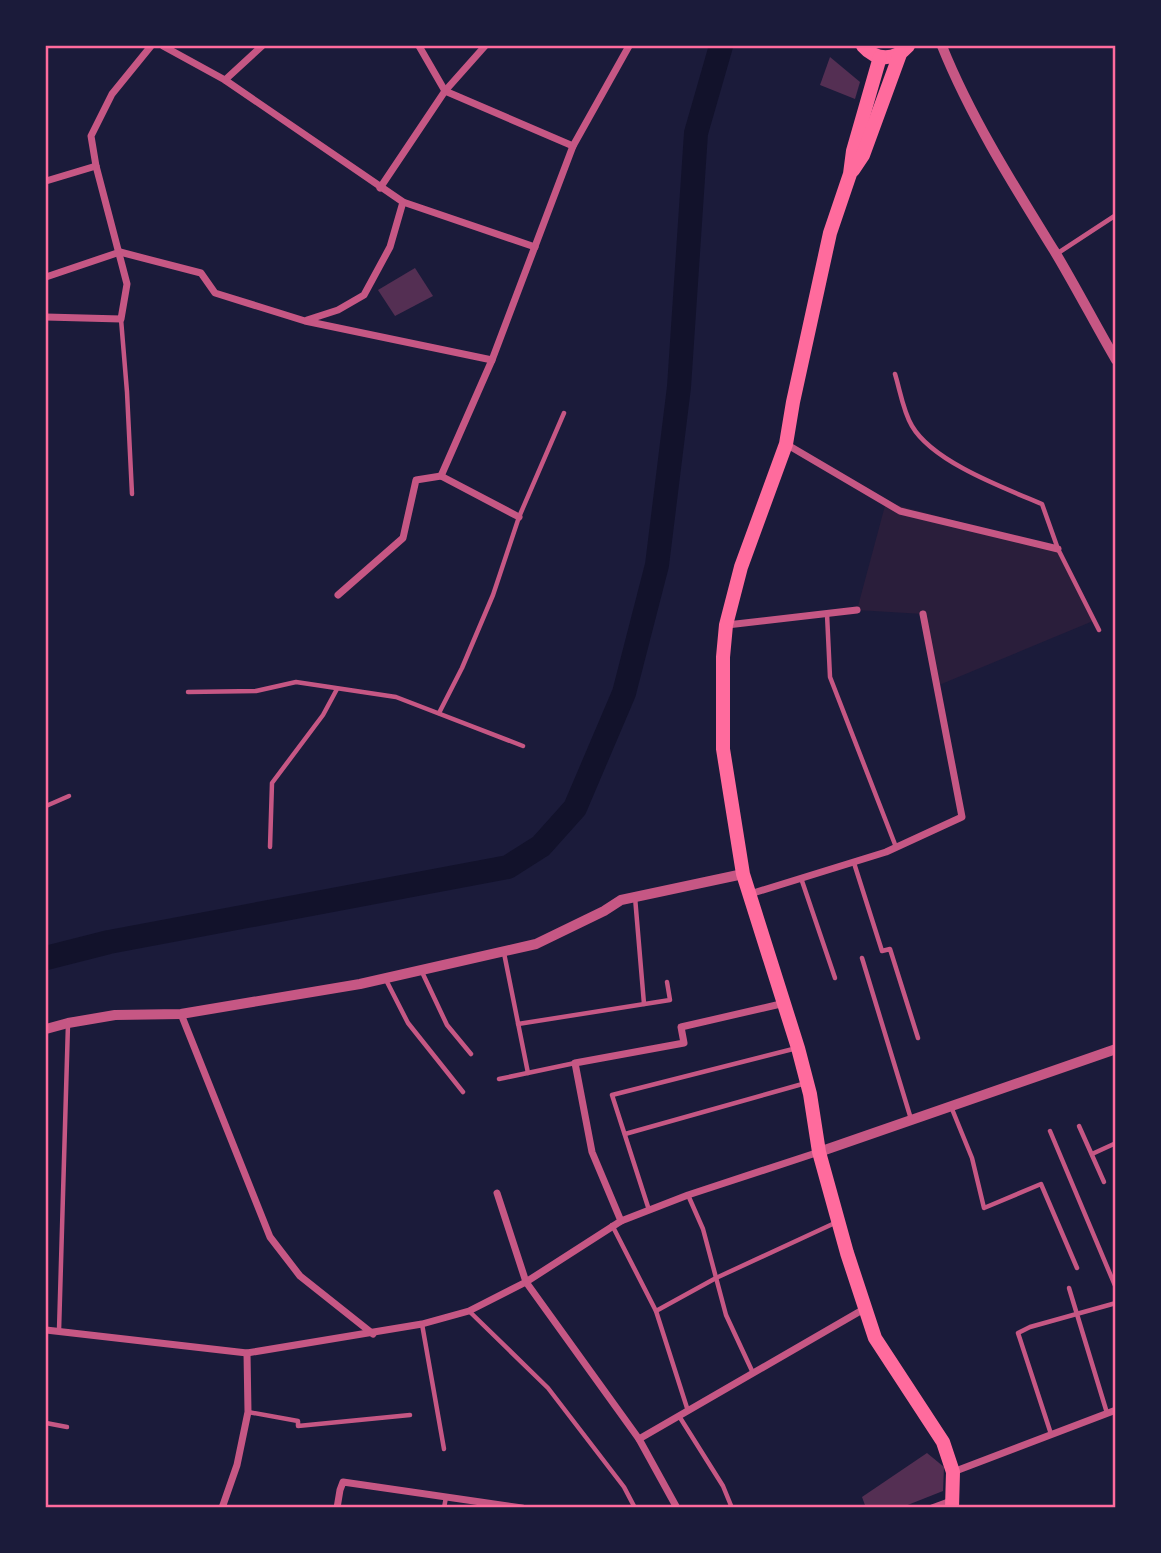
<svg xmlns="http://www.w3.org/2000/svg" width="1161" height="1553" viewBox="0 0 1161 1553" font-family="'DejaVu Sans',sans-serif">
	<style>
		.green { fill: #2a1e3b }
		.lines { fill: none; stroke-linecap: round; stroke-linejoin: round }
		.river { stroke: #12122b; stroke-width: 24 }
		.building { fill: #542f53 }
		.service { stroke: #c65784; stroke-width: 4.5 }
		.minor { stroke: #c65784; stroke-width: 7 }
		.tertiary { stroke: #c65784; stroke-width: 10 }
		.primary { stroke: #ff6b9d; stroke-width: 14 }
		.neatline { fill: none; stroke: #ff6b9d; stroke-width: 2.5 }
	</style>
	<rect width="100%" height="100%" fill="#1b1b3a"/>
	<polygon class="green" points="886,502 1058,549 1093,621 939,685 923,614 857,610"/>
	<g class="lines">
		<polyline class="river" points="46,958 109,942 508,867 541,846 575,808 624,693 657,565 679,387 696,133 721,46"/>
	</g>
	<g class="building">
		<polygon points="830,57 860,82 855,99 820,85"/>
		<polygon points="415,268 433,296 395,316 378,290"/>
		<polygon points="927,1453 944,1467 943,1491 900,1508 866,1508 862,1497"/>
	</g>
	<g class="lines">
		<g class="service">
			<polyline points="1058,253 1116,215"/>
			<polyline points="121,319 127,392 132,494"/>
			<path d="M895,374c5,16 8,37 17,52 21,36 92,62 130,78l16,45 41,81"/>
			<polyline points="827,614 830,677 896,847"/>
			<polyline points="188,692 256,691 296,682 396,697 523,746"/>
			<polyline points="439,713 462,668 493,595 519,517 564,413"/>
			<polyline points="46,806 69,796"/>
			<polyline points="270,847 272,783 323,715 337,689"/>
			<polyline points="854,863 882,951 890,949 918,1038"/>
			<polyline points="801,878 835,978"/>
			<polyline points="635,897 644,1004"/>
			<polyline points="504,953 528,1073"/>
			<polyline points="862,958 911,1119"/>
			<polyline points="422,972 447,1025 471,1054"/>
			<polyline points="385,978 408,1023 463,1092"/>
			<polyline points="518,1024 670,1000 667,982"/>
			<polyline points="499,1079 575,1063"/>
			<polyline points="952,1109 972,1158 984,1208 1041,1184 1077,1268"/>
			<polyline points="1079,1126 1104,1182"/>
			<polyline points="1050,1131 1116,1288"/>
			<polyline points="625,1134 806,1083"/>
			<polyline points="1092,1154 1116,1143"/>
			<polyline points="688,1195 703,1229 726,1315 753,1373"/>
			<polyline points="649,1210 612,1095 797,1048"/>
			<polyline points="612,1225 656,1311 688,1411"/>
			<polyline points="1069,1288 1107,1413"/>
			<polyline points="469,1311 548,1388 624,1487 635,1508"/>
			<polyline points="656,1311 716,1278 837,1222"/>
			<polyline points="422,1324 444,1449"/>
			<polyline points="59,1331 68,1024"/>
			<polyline points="248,1412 298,1421 298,1426 410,1415"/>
			<polyline points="679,1416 723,1486 732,1508"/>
			<polyline points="46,1423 67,1427"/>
			<polyline points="1051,1434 1018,1333 1030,1327 1116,1303"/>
			<polyline points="444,1508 446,1497"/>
		</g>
		<g class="minor">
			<polyline points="163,46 225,80 403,202 535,247"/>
			<polyline points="419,46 445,91 573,146"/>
			<polyline points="225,80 262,46"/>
			<polyline points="46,181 96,166"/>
			<polyline points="380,188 445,91 485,46"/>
			<polyline points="46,277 120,252 201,273 215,293 305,321 492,360"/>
			<polyline points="46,317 121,319 127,284 96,166 91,136 112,94 151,46"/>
			<polyline points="307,320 338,310 364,295 390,247 403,202"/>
			<polyline points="786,444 900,511 1058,549"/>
			<polyline points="441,476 492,360 573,146 629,46"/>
			<polyline points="338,595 403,538 416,480 441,476 519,517"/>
			<polyline points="727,625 857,610"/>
			<polyline points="750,894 886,852 962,817 923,614"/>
			<polyline points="181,1014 270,1237 300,1276 373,1334"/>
			<polyline points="497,1193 526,1282 639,1439 677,1508"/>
			<polyline points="621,1221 592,1152 575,1063 684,1043 681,1027 785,1003"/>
			<polyline points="46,1330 247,1353 422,1324 469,1311 526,1282 621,1221 688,1195 819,1152"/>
			<polyline points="639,1439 864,1309"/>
			<polyline points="953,1472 1116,1410"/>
			<polyline points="222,1508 237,1465 248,1412 247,1353"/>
			<polyline points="337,1508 340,1490 343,1482 522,1508"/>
			<polyline points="932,1508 951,1501"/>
		</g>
		<g class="tertiary">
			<path d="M942,46c29,72 72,140 113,206 21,35 40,72 61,108"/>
			<polyline points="46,1029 68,1023 115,1015 181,1014 360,984 536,944 604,911 621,900 743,874"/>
			<polyline points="819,1152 1116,1049"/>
		</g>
		<g class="primary">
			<path d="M863,46c13,15 32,15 45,0"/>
			<polyline points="880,57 853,151 850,174 830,233 793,402 786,444 741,567 726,625 723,657 723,749 743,874 798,1048 810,1094 819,1152 847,1253 875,1338 943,1442 953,1472 952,1508"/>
			<polyline points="853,170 863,155 900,54"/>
		</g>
	</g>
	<rect width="1161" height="1553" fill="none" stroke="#1b1b3a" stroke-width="94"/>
	<rect x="47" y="47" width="1067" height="1459" class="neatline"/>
</svg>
